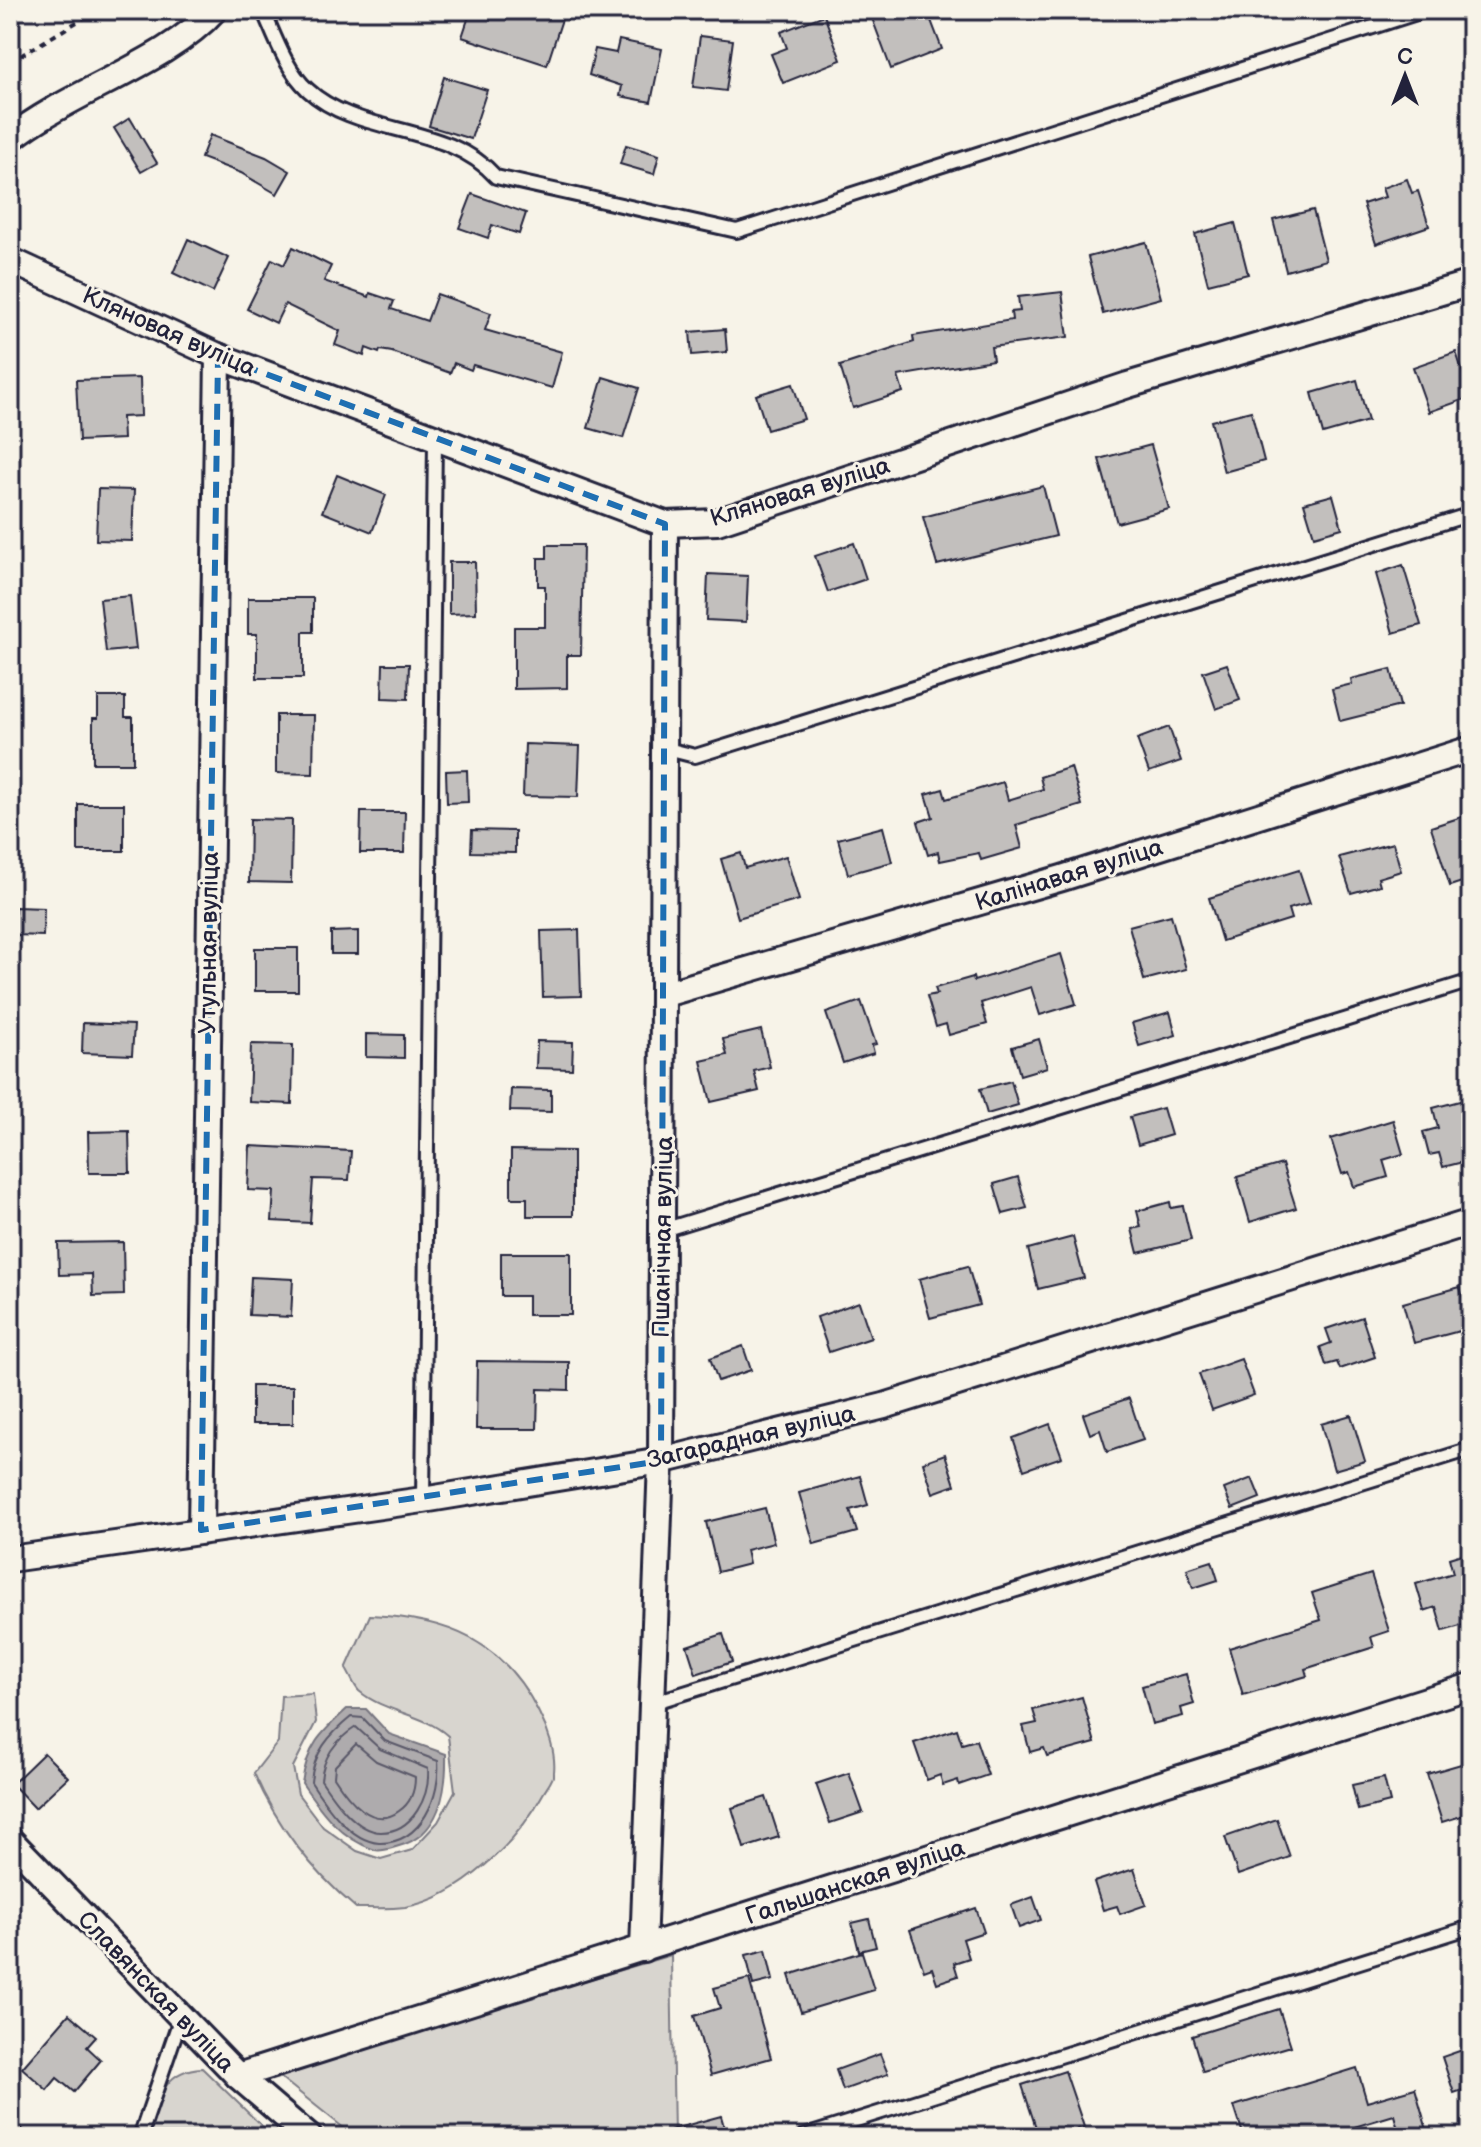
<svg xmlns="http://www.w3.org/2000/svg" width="1481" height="2147" viewBox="0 0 1481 2147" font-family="'Balsamiq Sans',sans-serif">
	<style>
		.green { fill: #d8d5cf; stroke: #7d7c85; stroke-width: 2 }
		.water { fill: #aeabad; stroke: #76747f; stroke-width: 2 }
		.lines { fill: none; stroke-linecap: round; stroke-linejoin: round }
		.shore { stroke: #5a5969; stroke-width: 2 }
		.building { fill: #c2bfbd; stroke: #22223b; stroke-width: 2 }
		.lane-casing { stroke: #22223b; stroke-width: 18 }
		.street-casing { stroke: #22223b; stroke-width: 30 }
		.path { stroke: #22223b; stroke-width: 4; stroke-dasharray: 6 6; stroke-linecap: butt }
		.lane { stroke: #f7f3e8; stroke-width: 12 }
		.street { stroke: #f7f3e8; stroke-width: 24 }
		.marked { fill: none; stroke: #1f6fb2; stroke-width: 6; stroke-dasharray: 16 10; stroke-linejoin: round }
		.labels { text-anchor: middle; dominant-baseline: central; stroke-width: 6; stroke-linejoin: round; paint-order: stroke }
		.street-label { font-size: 24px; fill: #22223b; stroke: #f7f3e8 }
	</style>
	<rect width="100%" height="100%" fill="#f7f3e8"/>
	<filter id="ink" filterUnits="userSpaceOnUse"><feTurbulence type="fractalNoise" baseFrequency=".0125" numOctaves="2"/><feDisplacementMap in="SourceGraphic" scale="16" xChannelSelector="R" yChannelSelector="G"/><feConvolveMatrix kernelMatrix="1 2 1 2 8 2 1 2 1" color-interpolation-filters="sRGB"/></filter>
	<g filter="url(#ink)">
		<g class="green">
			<path d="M370,1615c77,3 134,26 169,98 9,17 17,40 15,59 0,7 -7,15 -11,22 -25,47 -82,104 -138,113 -16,2 -33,1 -49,1 -44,-37 -79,-82 -102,-135l24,-31 3,-46 32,-2 3,28 -23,45 5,27 25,33 34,24 24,8 31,-9 26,-28 17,-31 -7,-55c-25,-23 -63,-23 -89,-45 -5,-5 -9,-16 -13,-22z"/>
			<polygon points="671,1955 674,2137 355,2137 275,2073"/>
			<path d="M202,2068l71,69h-124c10,-34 11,-67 53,-69z"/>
		</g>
		<path class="water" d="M347,1709h19l23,25 57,20c1,36 -6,81 -47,92 -8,2 -17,6 -24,4 -34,-11 -54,-39 -73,-67 5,-37 18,-49 45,-74z"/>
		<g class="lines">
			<g class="shore">
				<path d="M351,1717l12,1 22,23 53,20c3,34 -16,83 -59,82 -29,-2 -54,-39 -68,-61 2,-29 18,-47 40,-65z"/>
				<path d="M356,1727l24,22 48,20c2,27 -15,63 -47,63 -25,0 -48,-34 -60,-52 2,-23 16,-41 35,-53z"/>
				<path d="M356,1744l20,17 39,16c0,14 -4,26 -16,34 -26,20 -51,-12 -65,-34l1,-11z"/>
			</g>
		</g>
		<g class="building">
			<polygon points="471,10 565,10 547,65 462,37"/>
			<polygon points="869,10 927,10 942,49 891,69"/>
			<polygon points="824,15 841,60 783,83 771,54 787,48 781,32"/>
			<polygon points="700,36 733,40 726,91 693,87"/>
			<polygon points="619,40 662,49 651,102 620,96 622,86 589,75 595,49 616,53"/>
			<polygon points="444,77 487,90 471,139 429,126"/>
			<polygon points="130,118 157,163 141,172 114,128"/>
			<polygon points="210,135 266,157 290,171 277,194 241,173 201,158"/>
			<polygon points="626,145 659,155 654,174 620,164"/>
			<polygon points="1407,179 1412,193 1418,191 1429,226 1376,244 1363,204 1385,197 1382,188"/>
			<polygon points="472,194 526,213 519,234 492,225 488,238 459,228"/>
			<polygon points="1313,210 1326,260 1286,271 1273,220"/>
			<polygon points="1235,223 1248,274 1208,284 1195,234"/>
			<polygon points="188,239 229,258 213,292 173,273"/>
			<polygon points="1146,242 1161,298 1103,314 1088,257"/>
			<polygon points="293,247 331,266 324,281 369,297 370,293 394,301 391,309 427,321 437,294 491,313 485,330 562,352 552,388 473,365 471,370 454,363 450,373 392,352 380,350 379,353 366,348 364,356 335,345 340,331 285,304 276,323 247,309 272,259 284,265"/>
			<polygon points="1062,292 1068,337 991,347 993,360 898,376 903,392 853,408 840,366 914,342 913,336 1012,320 1011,312 1020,311 1018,297"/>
			<polygon points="725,329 727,352 692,355 690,332"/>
			<polygon points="1456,352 1471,397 1429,412 1413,367"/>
			<polygon points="603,377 639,388 623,438 588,428"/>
			<polygon points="140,378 141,416 122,417 123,439 79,441 76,380"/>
			<polygon points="1357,380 1368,421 1323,434 1312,393"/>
			<polygon points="793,384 804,419 767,430 756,395"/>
			<polygon points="1251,411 1264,461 1224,472 1211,421"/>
			<polygon points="1151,445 1169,509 1117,523 1099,459"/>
			<polygon points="337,475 386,495 372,532 322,512"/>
			<polygon points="1043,486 1056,536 937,565 923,517"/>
			<polygon points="98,489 134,490 132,541 96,540"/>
			<polygon points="1333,495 1342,528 1314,536 1304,503"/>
			<polygon points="854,543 866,579 828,592 815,556"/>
			<polygon points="547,545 583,545 581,655 567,655 567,688 514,689 514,627 545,627 545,586 538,586 538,558 547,558"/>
			<polygon points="449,562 475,562 476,613 449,614"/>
			<polygon points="1403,565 1421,625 1393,633 1376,574"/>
			<polygon points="708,574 748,576 746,622 706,620"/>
			<polygon points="130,596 136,649 106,652 100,599"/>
			<polygon points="248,598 313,598 313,632 303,632 303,678 257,678 257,634 248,634"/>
			<polygon points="383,664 409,664 408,699 382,698"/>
			<polygon points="1227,664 1240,700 1216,709 1203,672"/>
			<polygon points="1391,669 1400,706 1340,721 1332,689 1352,684 1351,679"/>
			<polygon points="98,697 125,697 125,717 133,717 133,763 93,763 93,718 98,718"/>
			<polygon points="276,715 314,715 313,774 276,773"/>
			<polygon points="1169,727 1181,761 1149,772 1137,739"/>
			<polygon points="525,744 580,746 578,797 523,796"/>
			<polygon points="1071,767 1082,805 1016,825 1022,848 981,860 979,853 940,861 938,852 928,855 918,822 933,817 926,794 943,789 946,799 1003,782 1008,800 1043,789 1040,777"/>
			<polygon points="467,770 468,802 447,803 446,771"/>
			<rect x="78" y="804" width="46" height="47"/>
			<polygon points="361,812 405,812 404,853 360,853"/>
			<polygon points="1471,814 1471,879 1450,886 1431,827"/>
			<polygon points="250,819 292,820 291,883 249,882"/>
			<polygon points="883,827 892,862 848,874 838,839"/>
			<polygon points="472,830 515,831 515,853 471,852"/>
			<polygon points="1393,843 1401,871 1378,878 1380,885 1351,893 1339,857"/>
			<polygon points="741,853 745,868 786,856 799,900 738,918 721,859"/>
			<polygon points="1299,870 1310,903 1288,909 1291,919 1222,941 1209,898"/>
			<polygon points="15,907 44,908 43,936 14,935"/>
			<polygon points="1171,915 1186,969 1144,980 1129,926"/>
			<polygon points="579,930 581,996 543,997 541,931"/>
			<polygon points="358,931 358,954 331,954 331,932"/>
			<rect x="255" y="948" width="43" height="43"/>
			<polygon points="1061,954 1076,1004 1040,1015 1031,987 981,1003 987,1024 949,1035 946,1024 936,1027 927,996 937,994 935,988 973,977 974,981"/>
			<polygon points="861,1001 876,1044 872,1045 874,1053 843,1063 826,1013"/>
			<polygon points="1170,1012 1176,1035 1139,1046 1132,1023"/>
			<polygon points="83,1023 134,1025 132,1055 82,1053"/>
			<polygon points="761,1030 770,1067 754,1071 759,1091 711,1102 701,1061 727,1055 723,1039"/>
			<polygon points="366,1034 404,1035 404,1058 366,1057"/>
			<polygon points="1039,1039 1047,1067 1020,1075 1012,1047"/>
			<polygon points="537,1041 573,1042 572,1069 536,1068"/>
			<polygon points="251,1044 293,1045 292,1104 249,1102"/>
			<polygon points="1011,1081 1018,1105 987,1114 980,1089"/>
			<polygon points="511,1089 551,1090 551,1112 510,1111"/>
			<polygon points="1471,1098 1471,1160 1443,1167 1439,1153 1429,1155 1423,1132 1438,1128 1433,1108"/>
			<polygon points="1163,1108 1171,1135 1138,1145 1130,1117"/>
			<polygon points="1393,1120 1403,1154 1383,1160 1388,1177 1354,1187 1349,1172 1342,1174 1331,1139"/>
			<polygon points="129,1131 130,1173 89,1173 88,1132"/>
			<polygon points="250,1146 351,1151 349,1180 313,1179 310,1223 272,1221 274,1191 248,1190"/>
			<polygon points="511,1150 573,1151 573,1216 527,1216 527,1198 511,1198"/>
			<polygon points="1282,1164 1296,1208 1250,1222 1237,1177"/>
			<polygon points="1018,1177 1027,1208 1003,1214 994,1184"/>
			<polygon points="1170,1202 1171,1208 1183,1206 1191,1240 1138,1253 1132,1229 1141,1227 1137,1211"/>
			<polygon points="1073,1237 1084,1278 1038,1289 1028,1249"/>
			<polygon points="123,1242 124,1295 93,1296 92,1274 59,1275 58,1243"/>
			<polygon points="501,1253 571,1253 571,1315 528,1315 528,1296 501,1296"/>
			<polygon points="968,1266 979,1305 930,1318 919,1279"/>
			<polygon points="251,1277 293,1279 291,1317 249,1315"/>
			<polygon points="1460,1287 1471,1328 1414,1343 1403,1303"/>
			<polygon points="859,1302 871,1338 829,1352 817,1317"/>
			<polygon points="1362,1317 1375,1357 1340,1369 1337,1362 1326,1365 1320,1347 1331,1343 1326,1329"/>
			<polygon points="743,1346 751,1370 718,1381 710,1358"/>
			<polygon points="1241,1359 1254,1395 1212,1410 1199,1374"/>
			<polygon points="477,1361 569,1362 569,1390 538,1389 537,1429 476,1429"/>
			<rect x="252" y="1386" width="41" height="38"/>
			<polygon points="1129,1398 1143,1440 1107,1452 1100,1430 1090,1434 1083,1414"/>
			<polygon points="1351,1415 1365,1461 1334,1470 1321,1424"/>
			<polygon points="1050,1424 1062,1457 1024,1470 1013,1438"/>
			<polygon points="945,1454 955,1485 933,1493 923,1462"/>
			<polygon points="860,1476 868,1505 850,1510 857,1532 814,1544 799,1493"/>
			<polygon points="1252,1478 1260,1498 1232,1509 1224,1489"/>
			<polygon points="765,1508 774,1543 746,1550 749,1564 718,1572 706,1522"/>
			<polygon points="1471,1551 1471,1623 1443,1631 1436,1607 1424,1611 1416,1584 1453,1573 1449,1558"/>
			<polygon points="1212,1561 1218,1580 1193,1588 1187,1569"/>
			<polygon points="1371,1574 1389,1631 1371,1637 1374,1647 1305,1669 1307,1676 1243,1695 1229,1648 1321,1620 1312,1593"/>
			<polygon points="723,1634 732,1662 696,1674 687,1646"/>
			<polygon points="1186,1674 1194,1704 1181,1708 1183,1716 1152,1724 1142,1686"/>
			<polygon points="1082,1697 1095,1743 1047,1756 1044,1748 1030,1752 1023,1726 1037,1723 1033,1710"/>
			<polygon points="957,1729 962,1744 976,1740 988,1775 959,1785 958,1780 943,1785 940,1775 927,1780 914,1743"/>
			<polygon points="44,1753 68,1777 35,1808 12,1784"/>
			<polygon points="1471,1761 1471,1813 1442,1822 1427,1774"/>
			<polygon points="849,1773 863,1812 830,1823 816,1784"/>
			<polygon points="1384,1778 1390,1802 1358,1810 1352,1785"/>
			<polygon points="766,1797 779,1837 744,1848 732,1808"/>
			<polygon points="1277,1819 1290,1857 1238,1875 1225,1837"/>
			<polygon points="1134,1869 1146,1905 1120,1914 1117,1906 1103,1910 1094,1882"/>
			<polygon points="1033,1897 1041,1920 1019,1928 1011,1905"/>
			<polygon points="976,1908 984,1932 963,1939 969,1958 954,1963 958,1976 937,1983 932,1968 924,1971 910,1930"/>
			<polygon points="869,1919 876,1947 859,1951 852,1923"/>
			<polygon points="766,1950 773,1980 753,1985 746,1955"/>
			<polygon points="862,1952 874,1990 801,2012 789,1975"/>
			<polygon points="749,1979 771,2058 711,2075 694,2016 720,2008 714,1988"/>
			<polygon points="1279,2009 1291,2046 1203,2072 1192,2036"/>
			<polygon points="69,2014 96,2037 87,2047 101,2060 74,2092 57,2078 47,2090 22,2068"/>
			<polygon points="1471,2047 1471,2087 1454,2093 1442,2057"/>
			<polygon points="880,2054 888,2074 843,2090 836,2070"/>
			<polygon points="1357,2068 1367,2102 1415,2088 1427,2130 1400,2137 1394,2115 1321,2137 1244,2137 1234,2106"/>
			<polygon points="1065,2071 1084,2127 1055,2137 1039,2137 1022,2085"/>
			<polygon points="721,2116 727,2137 667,2137 666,2131"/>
		</g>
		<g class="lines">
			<defs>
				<g id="lane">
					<path d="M263,10c12,27 23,60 45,80 51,47 139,32 188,87l241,54 689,-221"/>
					<polyline points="663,748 695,756 1471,514"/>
					<polyline points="663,1230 1471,981"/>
					<polyline points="423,1500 435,439"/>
					<polyline points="652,1703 1471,1449"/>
					<polyline points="10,2127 19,2137"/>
					<polyline points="140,2137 181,2017"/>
					<polyline points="802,2137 1471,1927"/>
				</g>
				<g id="street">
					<path d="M10,139c60,-48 157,-76 204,-129"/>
					<polyline points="10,260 218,356 665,524 717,522 1128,385 1471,283"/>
					<polyline points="665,994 1062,878 1471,749"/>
					<polyline points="201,1530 218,356"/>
					<polyline points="10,1559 423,1500 661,1461 884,1406 1471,1222"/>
					<polyline points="10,1840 238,2076 309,2137"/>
					<polyline points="643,1949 661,1461 665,524"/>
					<polyline points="238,2076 1471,1686"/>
				</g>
			</defs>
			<use href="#lane" class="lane-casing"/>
			<use href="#street" class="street-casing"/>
			<polyline class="path" points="10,62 97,10"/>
			<use href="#lane" class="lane"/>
			<use href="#street" class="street"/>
		</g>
	</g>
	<path class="marked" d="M218,356l447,168 -4,937 -460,69z"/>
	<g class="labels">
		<g class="street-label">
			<text transform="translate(169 332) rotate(24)">Кляновая вуліца</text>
			<text transform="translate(800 492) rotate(-17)">Кляновая вуліца</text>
			<text transform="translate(1069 875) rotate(-17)">Калінавая вуліца</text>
			<text transform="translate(209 943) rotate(-89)">Утульная вуліца</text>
			<text transform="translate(663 1237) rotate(-89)">Пшанічная вуліца</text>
			<text transform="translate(751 1437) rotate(-13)">Загарадная вуліца</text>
			<text transform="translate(855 1882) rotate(-18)">Гальшанская вуліца</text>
			<text transform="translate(156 1992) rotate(46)">Славянская вуліца</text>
		</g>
	</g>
	<rect width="1481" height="2147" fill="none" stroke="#f7f3e8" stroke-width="40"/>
	<rect x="20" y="20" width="1441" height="2107" fill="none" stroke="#22223b" stroke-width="3" filter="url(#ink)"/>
	<g transform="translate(1405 76)" stroke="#f7f3e8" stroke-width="6" paint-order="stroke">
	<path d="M0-6L14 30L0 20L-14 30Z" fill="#22223b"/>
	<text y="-12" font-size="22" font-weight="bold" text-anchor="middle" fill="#22223b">С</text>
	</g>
</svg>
